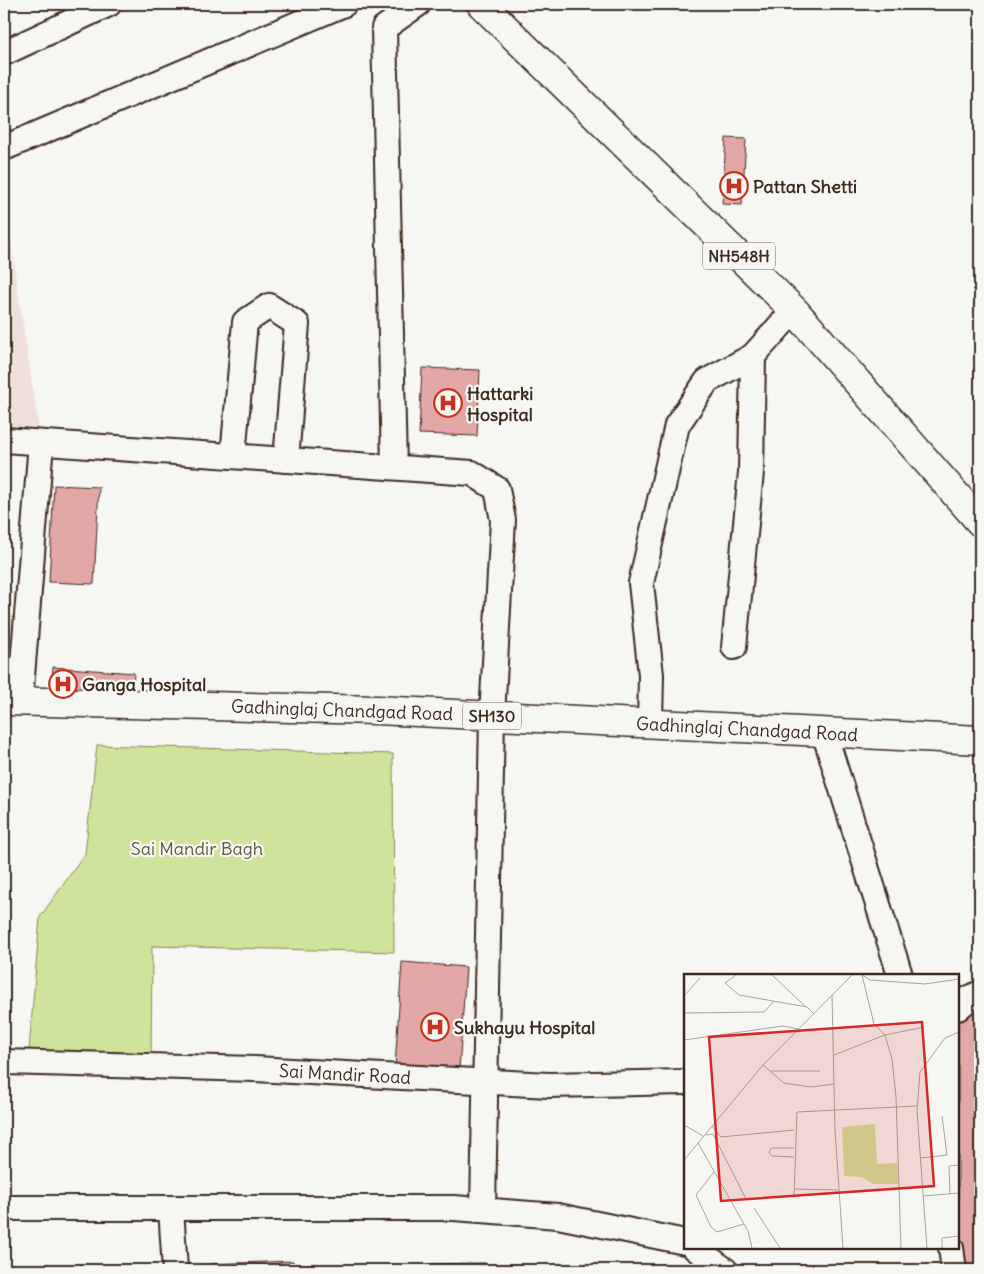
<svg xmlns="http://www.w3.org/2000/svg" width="984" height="1274" viewBox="0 0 984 1274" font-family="Delius,sans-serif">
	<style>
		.built { fill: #f0dfdb }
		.park { fill: #cfe49a; stroke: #85875c }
		.building { fill: #e3a8a6; stroke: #3b2a1e }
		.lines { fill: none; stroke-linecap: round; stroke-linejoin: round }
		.street-casing { stroke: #3b2a1e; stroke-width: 28 }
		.primary-casing { stroke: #3b2a1e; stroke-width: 31 }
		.highway-casing { stroke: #3b2a1e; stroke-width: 31 }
		.street { stroke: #f6f6f2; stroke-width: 24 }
		.primary { stroke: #f6f6f2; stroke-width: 28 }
		.highway { stroke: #f6f6f2; stroke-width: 28 }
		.labels { text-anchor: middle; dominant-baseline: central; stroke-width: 4.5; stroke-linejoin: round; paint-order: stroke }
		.shield { fill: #f6f6f2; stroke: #73675e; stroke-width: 1 }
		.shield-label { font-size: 16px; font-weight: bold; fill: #3b2a1e }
		.poi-label { font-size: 18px; font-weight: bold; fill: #3b2a1e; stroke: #f6f6f2; text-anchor: start }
		.street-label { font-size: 18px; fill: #3b2a1e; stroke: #f6f6f2 }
		.park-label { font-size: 18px; fill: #60583d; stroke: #f6f6f2 }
		.inset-road { fill: none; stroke: #aba49d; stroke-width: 1 }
		.view { fill: #d62828; fill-opacity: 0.15; stroke: #d62828; stroke-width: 2.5 }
		.inset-edge { fill: none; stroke: #3b2a1e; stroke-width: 2.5 }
	</style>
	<rect width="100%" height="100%" fill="#f6f6f2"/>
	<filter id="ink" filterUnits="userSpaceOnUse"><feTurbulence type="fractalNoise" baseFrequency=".02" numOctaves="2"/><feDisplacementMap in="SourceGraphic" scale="10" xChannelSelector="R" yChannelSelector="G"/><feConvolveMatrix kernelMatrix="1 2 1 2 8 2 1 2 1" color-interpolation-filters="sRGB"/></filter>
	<g filter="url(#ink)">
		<polygon class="built" points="4,199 41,443 4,440"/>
		<polygon class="park" points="97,745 393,754 394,952 152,946 151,1066 28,1062 40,917 85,854"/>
		<g class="building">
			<polygon points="726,138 746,139 742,205 722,204"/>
			<polygon points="422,368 480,370 477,436 419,434"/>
			<polygon points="54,485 99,487 94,584 49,582"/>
			<polygon points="53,667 134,673 132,700 51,694"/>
			<polygon points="402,962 466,967 459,1071 395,1066"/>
			<polygon points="980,993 980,1270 954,1270 958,1248 958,1008"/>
			<polygon points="293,1261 293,1270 210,1270 210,1264"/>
			<polygon points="485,1263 485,1270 429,1270 428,1264"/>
		</g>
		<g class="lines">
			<defs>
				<g id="street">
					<polyline points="4,53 109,4"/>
					<polyline points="4,148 344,4"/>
					<polyline points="4,440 472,473 497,489 503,520 492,716 483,1210"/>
					<polyline points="233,456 245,322 269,306 297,324 286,460"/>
					<polyline points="394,467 384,28 418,4"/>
					<polyline points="734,647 751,472 753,356"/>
					<polyline points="20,701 41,443"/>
					<polyline points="650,724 651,675 641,583 677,425 707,381 753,356 794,310"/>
					<polyline points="824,732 900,975"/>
					<polyline points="958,1008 968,999 980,993"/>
					<polyline points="4,1062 255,1069 549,1085 685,1082"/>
					<polyline points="4,1208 454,1208 558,1216 685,1242"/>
					<polyline points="171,1208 175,1270"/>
					<polyline points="695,1248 725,1270"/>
					<polyline points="951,1248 954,1270"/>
				</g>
				<polyline id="primary" points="4,701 377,710 980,740"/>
				<polyline id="highway" points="481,4 794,310 980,522"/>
			</defs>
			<use href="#street" class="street-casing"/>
			<use href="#primary" class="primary-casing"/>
			<use href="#highway" class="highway-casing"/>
			<use href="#street" class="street"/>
			<use href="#primary" class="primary"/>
			<use href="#highway" class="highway"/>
		</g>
	</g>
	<defs>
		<symbol id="hospital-ring" viewBox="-11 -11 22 22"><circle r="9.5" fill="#f6f6f2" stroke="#c8321e" stroke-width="1.5"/><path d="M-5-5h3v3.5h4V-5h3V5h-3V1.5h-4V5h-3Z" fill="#c8321e"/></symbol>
	</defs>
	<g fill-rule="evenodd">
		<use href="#hospital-ring" x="718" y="170" width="32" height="32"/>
		<use href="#hospital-ring" x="432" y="387" width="32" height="32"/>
		<use href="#hospital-ring" x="47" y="668" width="32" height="32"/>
		<use href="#hospital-ring" x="419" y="1011" width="32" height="32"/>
	</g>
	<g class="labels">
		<g class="shield">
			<rect x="703" y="242.5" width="72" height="27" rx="4"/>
			<rect x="463" y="702.5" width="58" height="27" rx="4"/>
		</g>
		<g class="shield-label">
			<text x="739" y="256">NH548H</text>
			<text x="492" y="716">SH130</text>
		</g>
		<g class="poi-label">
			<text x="753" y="186">Pattan Shetti</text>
			<text x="467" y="393">Hattarki<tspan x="467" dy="21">Hospital</tspan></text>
			<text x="82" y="684">Ganga Hospital</text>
			<text x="454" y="1027">Sukhayu Hospital</text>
		</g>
		<g class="street-label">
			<text transform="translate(342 710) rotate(2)">Gadhinglaj Chandgad Road</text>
			<text transform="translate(747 729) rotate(3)">Gadhinglaj Chandgad Road</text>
			<text transform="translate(345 1074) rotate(3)">Sai Mandir Road</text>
		</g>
		<g class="park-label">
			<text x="197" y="848">Sai Mandir Bagh</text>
		</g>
	</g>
	<g transform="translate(684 974)">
		<rect width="275" height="275" fill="#f6f6f2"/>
		<path d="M191,150l2,40 20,-1 1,21h-25l-11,-7 -18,-1 -2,-49z" fill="#cfe49a"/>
		<path class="inset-road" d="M52,1l-11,8 14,12 68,12 7,7M88,1l34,32M178,1l8,5 55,4 34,-5M178,1l12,49 11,11M148,21l3,135 8,118M0,22l16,-18M0,39l80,-1 10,-11M201,61l7,24 4,38 5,151M0,66l99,-14 16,3M150,81l51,-20 39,-8M79,91l21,18 27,4 23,-3M87,97h49M0,151l19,11M28,152l9,11 73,-7M22,161l7,-1 33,65M14,169l50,88 4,17M110,174h-23l-2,5 3,3 22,1M237,184l26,-3 -5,-39M0,186l79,-95 89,-90M30,198l-18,23 15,32 6,5 27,-8M110,215l44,1M266,220l-1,-28 10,-1M239,222l36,-3M110,223l3,-85 120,-6M70,234l26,40M243,274l-10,-137 3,-39 25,-34 14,-6M258,274v-10l17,-2"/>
		<path class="view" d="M238,48l12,164 -213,15 -12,-164z"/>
		<rect width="275" height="275" class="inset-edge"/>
	</g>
	<rect width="984" height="1274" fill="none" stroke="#f6f6f2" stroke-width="20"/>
	<rect x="10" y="10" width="964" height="1254" fill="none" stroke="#3b2a1e" stroke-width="2" filter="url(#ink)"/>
</svg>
